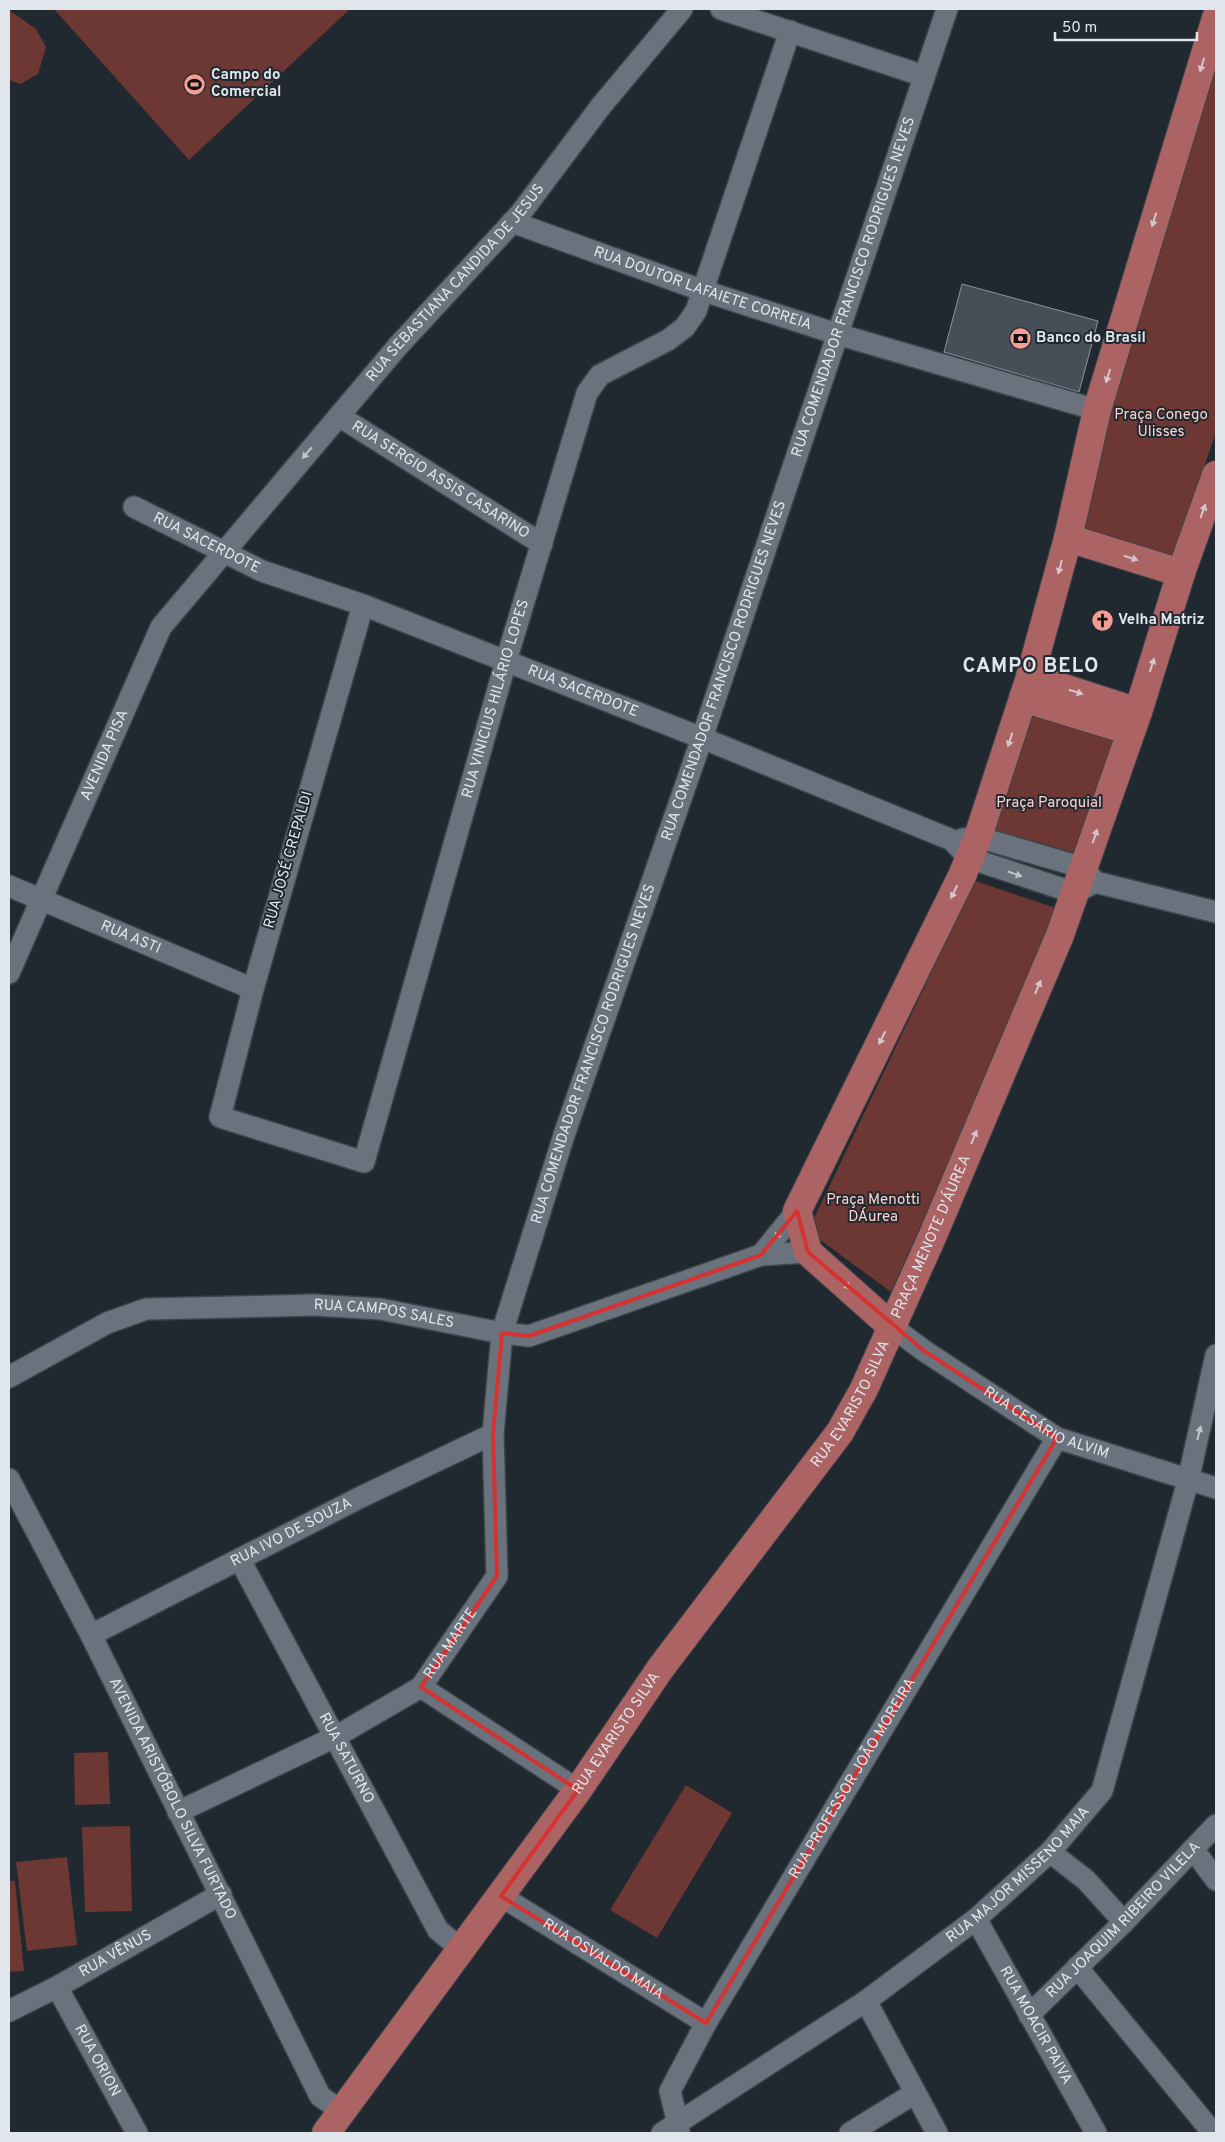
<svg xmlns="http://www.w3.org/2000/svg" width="1225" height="2142" viewBox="0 0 1225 2142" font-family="Overpass,sans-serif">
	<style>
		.green { fill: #6d3833 }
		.building { fill: #464f58; stroke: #89939d }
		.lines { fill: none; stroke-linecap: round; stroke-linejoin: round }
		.minor-casing { stroke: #3d444b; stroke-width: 24 }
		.major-casing { stroke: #3d444b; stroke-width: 30 }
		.minor { stroke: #6a737d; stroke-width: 21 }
		.major { stroke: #ac6363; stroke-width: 28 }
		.oneway { fill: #d3c5c9 }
		.oneway2 { fill: #bdc4ca }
		.marked { fill: none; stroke: #d63232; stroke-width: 4; stroke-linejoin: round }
		.labels { text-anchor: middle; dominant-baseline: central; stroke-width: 4; stroke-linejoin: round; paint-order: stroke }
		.poi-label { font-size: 15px; font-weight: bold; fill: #e0e6eb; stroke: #202830; text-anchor: start }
		.street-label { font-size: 15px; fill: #e0e6eb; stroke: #202830 }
		.park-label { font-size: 15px; fill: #fcd3ce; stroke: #202830 }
		.district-label { font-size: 20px; font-weight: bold; letter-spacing: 1px; fill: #e0e6eb; stroke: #202830 }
	</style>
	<rect width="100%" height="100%" fill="#202830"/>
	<g class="green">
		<polygon points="54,9 350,9 189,160"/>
		<polygon points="9,10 36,29 46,47 38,74 20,84 9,80"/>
		<polygon points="1216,42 1216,432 1173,558 1084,531 1080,521 1108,412"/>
		<polygon points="1032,706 1117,731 1079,860 992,835"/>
		<polygon points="975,881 1062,910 891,1292 808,1231"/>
		<polygon points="108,1752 110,1804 75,1805 74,1753"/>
		<polygon points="686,1785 732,1813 657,1938 610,1910"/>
		<polygon points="130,1826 132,1911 85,1912 82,1827"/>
		<polygon points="67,1857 77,1945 27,1951 16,1862"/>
		<polygon points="9,1881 15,1881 24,1971 9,1972"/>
	</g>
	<polygon class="building" points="962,284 1098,321 1079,392 944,352"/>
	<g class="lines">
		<defs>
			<g id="minor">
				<polyline points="721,9 924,76"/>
				<path id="s1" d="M512,222l192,69 133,43 260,76"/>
				<path id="s2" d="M339,416l203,128"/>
				<path id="s3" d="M134,507l128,64 101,34 339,133 250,102 17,18 106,35 20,-11"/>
				<path id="s4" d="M363,605l-110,384 -33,128 144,45 142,-501 81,-268 13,-18 68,-35 17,-13 11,-16 94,-280"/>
				<polyline points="963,839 978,837 1084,868 1095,882 1216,912"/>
				<path id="s5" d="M9,886l244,103"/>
				<path id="s6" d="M9,973l152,-346 237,-281 122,-132 81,-108 81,-97"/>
				<polyline points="761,1255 797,1211"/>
				<path id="s7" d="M891,1326l32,24 134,88 159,50"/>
				<path id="s8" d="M9,1377l98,-54 39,-14 168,-4 66,4 122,24 27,3 232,-81 47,-3"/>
				<path id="s9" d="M9,1479l82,156 229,461 21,15"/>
				<path id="s10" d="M240,1560l198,370 24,20"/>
				<path id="s11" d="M91,1635l270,-138 132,-63"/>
				<polyline points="421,1687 578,1790"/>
				<path id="s12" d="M178,1812l157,-75 86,-50 76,-111 -4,-142 9,-101 63,-201 137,-394 245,-729"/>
				<polyline points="1193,1849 1216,1880"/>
				<polyline points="1050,1852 1086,1880 1124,1922"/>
				<path id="s13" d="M501,1896l205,127"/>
				<path id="s14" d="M976,1919l120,214"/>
				<polyline points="1077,1967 1213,2133"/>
				<path id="s15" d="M57,1987l80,146"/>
				<polyline points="866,2001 937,2133"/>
				<path id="s16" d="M9,2011l48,-24 164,-93"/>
				<path id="s17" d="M1029,2015l95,-93 92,-97"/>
				<path id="s18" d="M662,2133l204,-132 110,-82 74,-67 52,-61 86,-310 28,-126"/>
				<path id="s19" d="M679,2133l-1,-9 -8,-33 36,-68 351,-585"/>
				<polyline points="850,2133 915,2093"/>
			</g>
			<g id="major">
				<polyline points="1068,538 1181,573"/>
				<polyline points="1030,677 1138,712"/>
				<polyline points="1023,698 1131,731"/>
				<polyline points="891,1326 808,1252 797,1211 962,876 978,837 1030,677 1068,538 1097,410 1216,18"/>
				<path id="s20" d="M326,2133l252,-343 82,-121 180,-237 24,-43 69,-154 127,-300 78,-223 43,-139 35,-98"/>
			</g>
		</defs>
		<use href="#minor" class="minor-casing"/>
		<use href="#major" class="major-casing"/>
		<use href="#minor" class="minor"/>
		<use href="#major" class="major"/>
	</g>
	<defs><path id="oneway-solid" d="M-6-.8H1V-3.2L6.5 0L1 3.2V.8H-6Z" transform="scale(1.25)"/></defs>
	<g class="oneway">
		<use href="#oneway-solid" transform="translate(1202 65) rotate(107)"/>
		<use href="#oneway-solid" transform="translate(1154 220) rotate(107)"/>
		<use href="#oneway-solid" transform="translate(1108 376) rotate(107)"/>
		<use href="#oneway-solid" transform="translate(1203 511) rotate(-70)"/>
		<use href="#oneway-solid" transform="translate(1131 558) rotate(17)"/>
		<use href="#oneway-solid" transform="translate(1060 567) rotate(105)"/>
		<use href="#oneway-solid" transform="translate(1152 665) rotate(-73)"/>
		<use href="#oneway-solid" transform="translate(1076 692) rotate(18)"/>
		<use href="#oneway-solid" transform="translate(1010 740) rotate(108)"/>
		<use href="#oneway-solid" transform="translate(1095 836) rotate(-71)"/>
		<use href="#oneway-solid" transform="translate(954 892) rotate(116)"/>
		<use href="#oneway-solid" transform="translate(1038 987) rotate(-67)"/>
		<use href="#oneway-solid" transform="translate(882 1038) rotate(116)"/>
		<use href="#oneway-solid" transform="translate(974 1137) rotate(-68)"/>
		<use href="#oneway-solid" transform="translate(845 1284) rotate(42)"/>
	</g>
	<g class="oneway2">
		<use href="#oneway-solid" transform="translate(307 453) rotate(130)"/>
		<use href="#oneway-solid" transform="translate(1015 874) rotate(19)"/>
		<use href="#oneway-solid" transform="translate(779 1233) rotate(129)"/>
		<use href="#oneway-solid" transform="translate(1199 1433) rotate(-77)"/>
	</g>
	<path class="marked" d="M797,1211l11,41 115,98 134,88 -351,585 -205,-127 77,-106 -157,-103 76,-111 -4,-142 9,-101 27,3 232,-81z"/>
	<defs>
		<symbol id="stadium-disc" viewBox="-11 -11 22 22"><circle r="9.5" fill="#f59c93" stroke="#202830"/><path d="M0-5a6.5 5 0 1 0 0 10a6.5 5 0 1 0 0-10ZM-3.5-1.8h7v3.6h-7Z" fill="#111"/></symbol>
		<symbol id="bank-disc" viewBox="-11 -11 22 22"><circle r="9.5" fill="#f59c93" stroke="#202830"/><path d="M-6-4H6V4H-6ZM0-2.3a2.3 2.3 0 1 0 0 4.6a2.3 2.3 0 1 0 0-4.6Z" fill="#111"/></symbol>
		<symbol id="church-disc" viewBox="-11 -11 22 22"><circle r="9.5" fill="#f59c93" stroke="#202830"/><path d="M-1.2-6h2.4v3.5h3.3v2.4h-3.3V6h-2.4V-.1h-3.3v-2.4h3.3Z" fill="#111"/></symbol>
	</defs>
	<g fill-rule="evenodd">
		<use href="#stadium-disc" x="182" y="72" width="25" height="25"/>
		<use href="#bank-disc" x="1008" y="326" width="25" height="25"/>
		<use href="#church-disc" x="1090" y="608" width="25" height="25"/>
	</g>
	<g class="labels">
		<g class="poi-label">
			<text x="211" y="75">Campo do<tspan x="211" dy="17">Comercial</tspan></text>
			<text x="1036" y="338">Banco do Brasil</text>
			<text x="1118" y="620">Velha Matriz</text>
		</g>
		<g class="street-label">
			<text stroke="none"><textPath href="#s6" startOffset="831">RUA SEBASTIANA CANDIDA DE JESUS</textPath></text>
			<text stroke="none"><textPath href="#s12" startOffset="1755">RUA COMENDADOR FRANCISCO RODRIGUES NEVES</textPath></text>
			<text stroke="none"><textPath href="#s1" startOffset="202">RUA DOUTOR LAFAIETE CORREIA</textPath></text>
			<text stroke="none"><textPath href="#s2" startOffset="120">RUA SERGIO ASSIS CASARINO</textPath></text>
			<text stroke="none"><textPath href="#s3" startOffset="81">RUA SACERDOTE</textPath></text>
			<text stroke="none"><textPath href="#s12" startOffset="1350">RUA COMENDADOR FRANCISCO RODRIGUES NEVES</textPath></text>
			<text stroke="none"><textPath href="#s3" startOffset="486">RUA SACERDOTE</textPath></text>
			<text stroke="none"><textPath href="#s4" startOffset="1164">RUA VINICIUS HILÁRIO LOPES</textPath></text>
			<text stroke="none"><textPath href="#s6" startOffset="238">AVENIDA PISA</textPath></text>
			<text transform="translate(289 860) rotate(-74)">RUA JOSÉ CREPALDI</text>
			<text stroke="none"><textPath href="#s5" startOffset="132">RUA ASTI</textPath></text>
			<text stroke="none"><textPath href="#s12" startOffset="945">RUA COMENDADOR FRANCISCO RODRIGUES NEVES</textPath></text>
			<text stroke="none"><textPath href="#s20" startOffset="1085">PRAÇA MENOTE D'ÁUREA</textPath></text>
			<text stroke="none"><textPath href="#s8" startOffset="392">RUA CAMPOS SALES</textPath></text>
			<text stroke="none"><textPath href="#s20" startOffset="899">RUA EVARISTO SILVA</textPath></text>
			<text stroke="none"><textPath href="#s7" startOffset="184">RUA CESÁRIO ALVIM</textPath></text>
			<text stroke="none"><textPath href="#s11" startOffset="225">RUA IVO DE SOUZA</textPath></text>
			<text stroke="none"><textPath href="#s12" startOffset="326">RUA MARTE</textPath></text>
			<text stroke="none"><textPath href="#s20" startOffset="494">RUA EVARISTO SILVA</textPath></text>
			<text stroke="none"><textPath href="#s10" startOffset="225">RUA SATURNO</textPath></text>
			<text stroke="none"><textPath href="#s19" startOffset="405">RUA PROFESSOR JOÃO MOREIRA</textPath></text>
			<text stroke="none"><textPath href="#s9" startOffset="359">AVENIDA ARISTÓBOLO SILVA FURTADO</textPath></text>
			<text stroke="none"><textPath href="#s18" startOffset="441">RUA MAJOR MISSENO MAIA</textPath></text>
			<text stroke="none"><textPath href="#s17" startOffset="134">RUA JOAQUIM RIBEIRO VILELA</textPath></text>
			<text stroke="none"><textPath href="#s16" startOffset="121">RUA VÊNUS</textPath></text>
			<text stroke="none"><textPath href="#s13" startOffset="120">RUA OSVALDO MAIA</textPath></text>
			<text stroke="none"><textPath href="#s14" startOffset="122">RUA MOACIR PAIVA</textPath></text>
			<text stroke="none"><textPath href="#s15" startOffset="84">RUA ORION</textPath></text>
		</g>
		<g class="park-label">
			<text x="1161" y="415">Praça Conego<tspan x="1161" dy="17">Ulisses</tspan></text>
			<text x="1049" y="803">Praça Paroquial</text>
			<text x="873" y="1200">Praça Menotti<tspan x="873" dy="17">DÁurea</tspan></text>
		</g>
		<g class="district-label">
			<text x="1031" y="667">CAMPO BELO</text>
		</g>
	</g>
	<rect width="1225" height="2142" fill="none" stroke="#e0e6eb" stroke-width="20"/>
	<path d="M1055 32v8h142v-8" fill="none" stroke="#e0e6eb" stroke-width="2.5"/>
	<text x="1062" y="32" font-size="15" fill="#e0e6eb" stroke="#202830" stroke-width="4" paint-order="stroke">50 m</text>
</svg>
